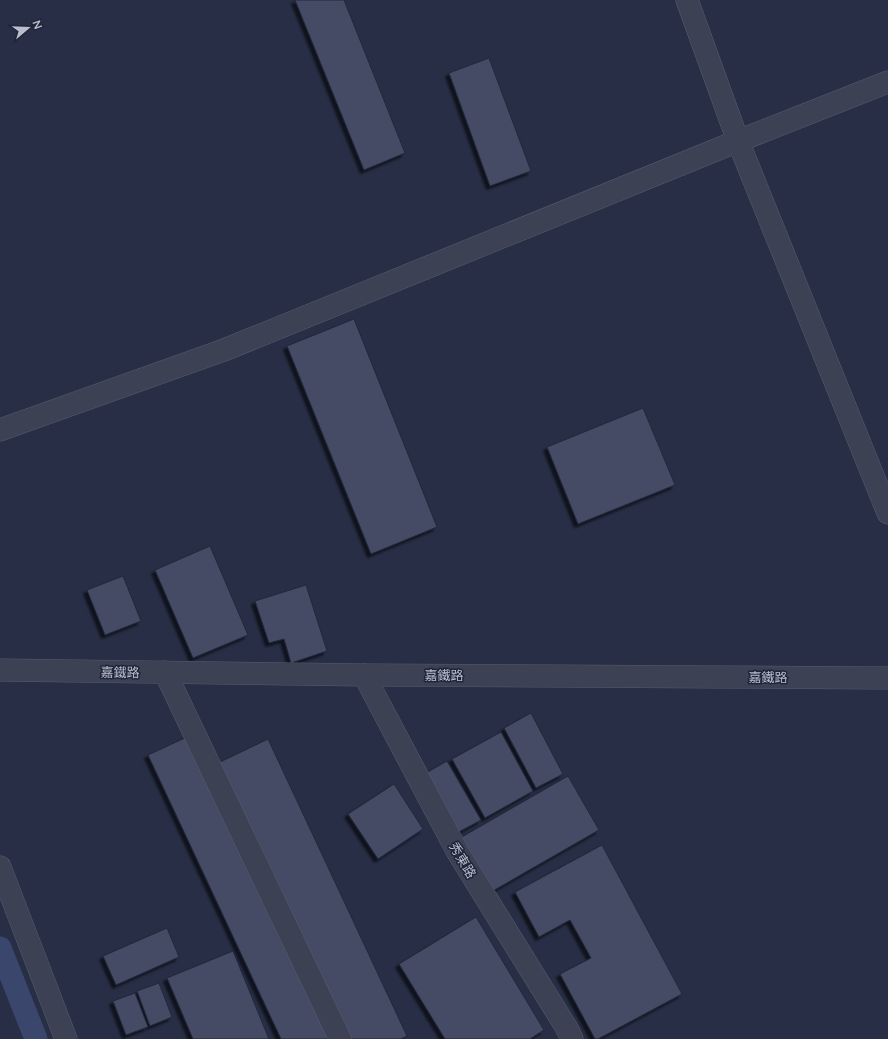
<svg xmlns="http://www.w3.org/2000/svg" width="888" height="1039" viewBox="0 0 888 1039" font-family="Lato,'Noto Sans TC',sans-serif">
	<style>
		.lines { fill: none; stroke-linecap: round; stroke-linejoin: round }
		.canal { stroke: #3b466c; stroke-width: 23 }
		.building { fill: #444b65; stroke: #22283c; filter: url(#shadow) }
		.minor-casing { stroke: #575c6f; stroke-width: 23 }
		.minor { stroke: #3c4154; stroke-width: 22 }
		.labels { text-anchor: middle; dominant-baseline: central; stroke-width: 3; stroke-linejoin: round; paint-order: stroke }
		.street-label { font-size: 13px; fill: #b9bdcd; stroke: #20263a }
	</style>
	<defs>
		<filter id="shadow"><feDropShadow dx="-3.5" dy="3.5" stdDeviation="1" flood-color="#0009"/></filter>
	</defs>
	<rect width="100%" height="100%" fill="#272e45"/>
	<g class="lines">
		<polyline class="canal" points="0,948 36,1039"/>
	</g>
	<g class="building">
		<polygon points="295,0 344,0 405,153 364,170"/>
		<polygon points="489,58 531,171 490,186 449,73"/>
		<polygon points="354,319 437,527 371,554 287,346"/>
		<polygon points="643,408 675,485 578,524 547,447"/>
		<polygon points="210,546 248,635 193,658 155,570"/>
		<polygon points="123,576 141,621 105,635 87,590"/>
		<polygon points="306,585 327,651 291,663 284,639 269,643 255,601"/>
		<polygon points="531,713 563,774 536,788 504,728"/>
		<polygon points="501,732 533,791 485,818 452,759"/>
		<polygon points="187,737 330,1039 281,1039 148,755"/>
		<polygon points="268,739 407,1036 401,1039 347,1039 218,763"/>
		<polygon points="447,761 481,820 455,834 421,776"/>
		<polygon points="568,776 599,830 491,892 460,838"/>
		<polygon points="394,784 423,829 378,859 348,814"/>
		<polygon points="602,845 682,994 598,1039 595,1039 560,974 591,958 570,920 539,937 515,892"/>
		<polygon points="476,917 544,1030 530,1039 445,1039 399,964"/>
		<polygon points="167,928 179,957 116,985 103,956"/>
		<polygon points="233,951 269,1039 193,1039 167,978"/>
		<polygon points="159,983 172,1017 150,1026 137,991"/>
		<polygon points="135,993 148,1027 126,1035 113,1001"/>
	</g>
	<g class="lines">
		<defs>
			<g id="minor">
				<polyline points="687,0 738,141 888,513"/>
				<polyline points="0,430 224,350 738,141 888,82"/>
				<polyline points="0,670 364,675 888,678"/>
				<polyline points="165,672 340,1039"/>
				<polyline points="364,675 457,851 566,1027 572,1039"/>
				<polyline points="0,867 66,1039"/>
			</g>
		</defs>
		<use href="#minor" class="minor-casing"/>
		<use href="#minor" class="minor"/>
	</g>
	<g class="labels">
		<g class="street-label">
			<text transform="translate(120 672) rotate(1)">嘉鐵路</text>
			<text x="444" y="675">嘉鐵路</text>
			<text x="768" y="677">嘉鐵路</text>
			<text transform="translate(463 860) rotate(59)">秀東路</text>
		</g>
	</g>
	<g transform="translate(28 28) rotate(71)" stroke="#20263a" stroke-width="3" paint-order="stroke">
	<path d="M0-3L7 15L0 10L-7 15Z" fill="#b9bdcd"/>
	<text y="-6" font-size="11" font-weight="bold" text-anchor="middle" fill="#b9bdcd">N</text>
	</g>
</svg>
